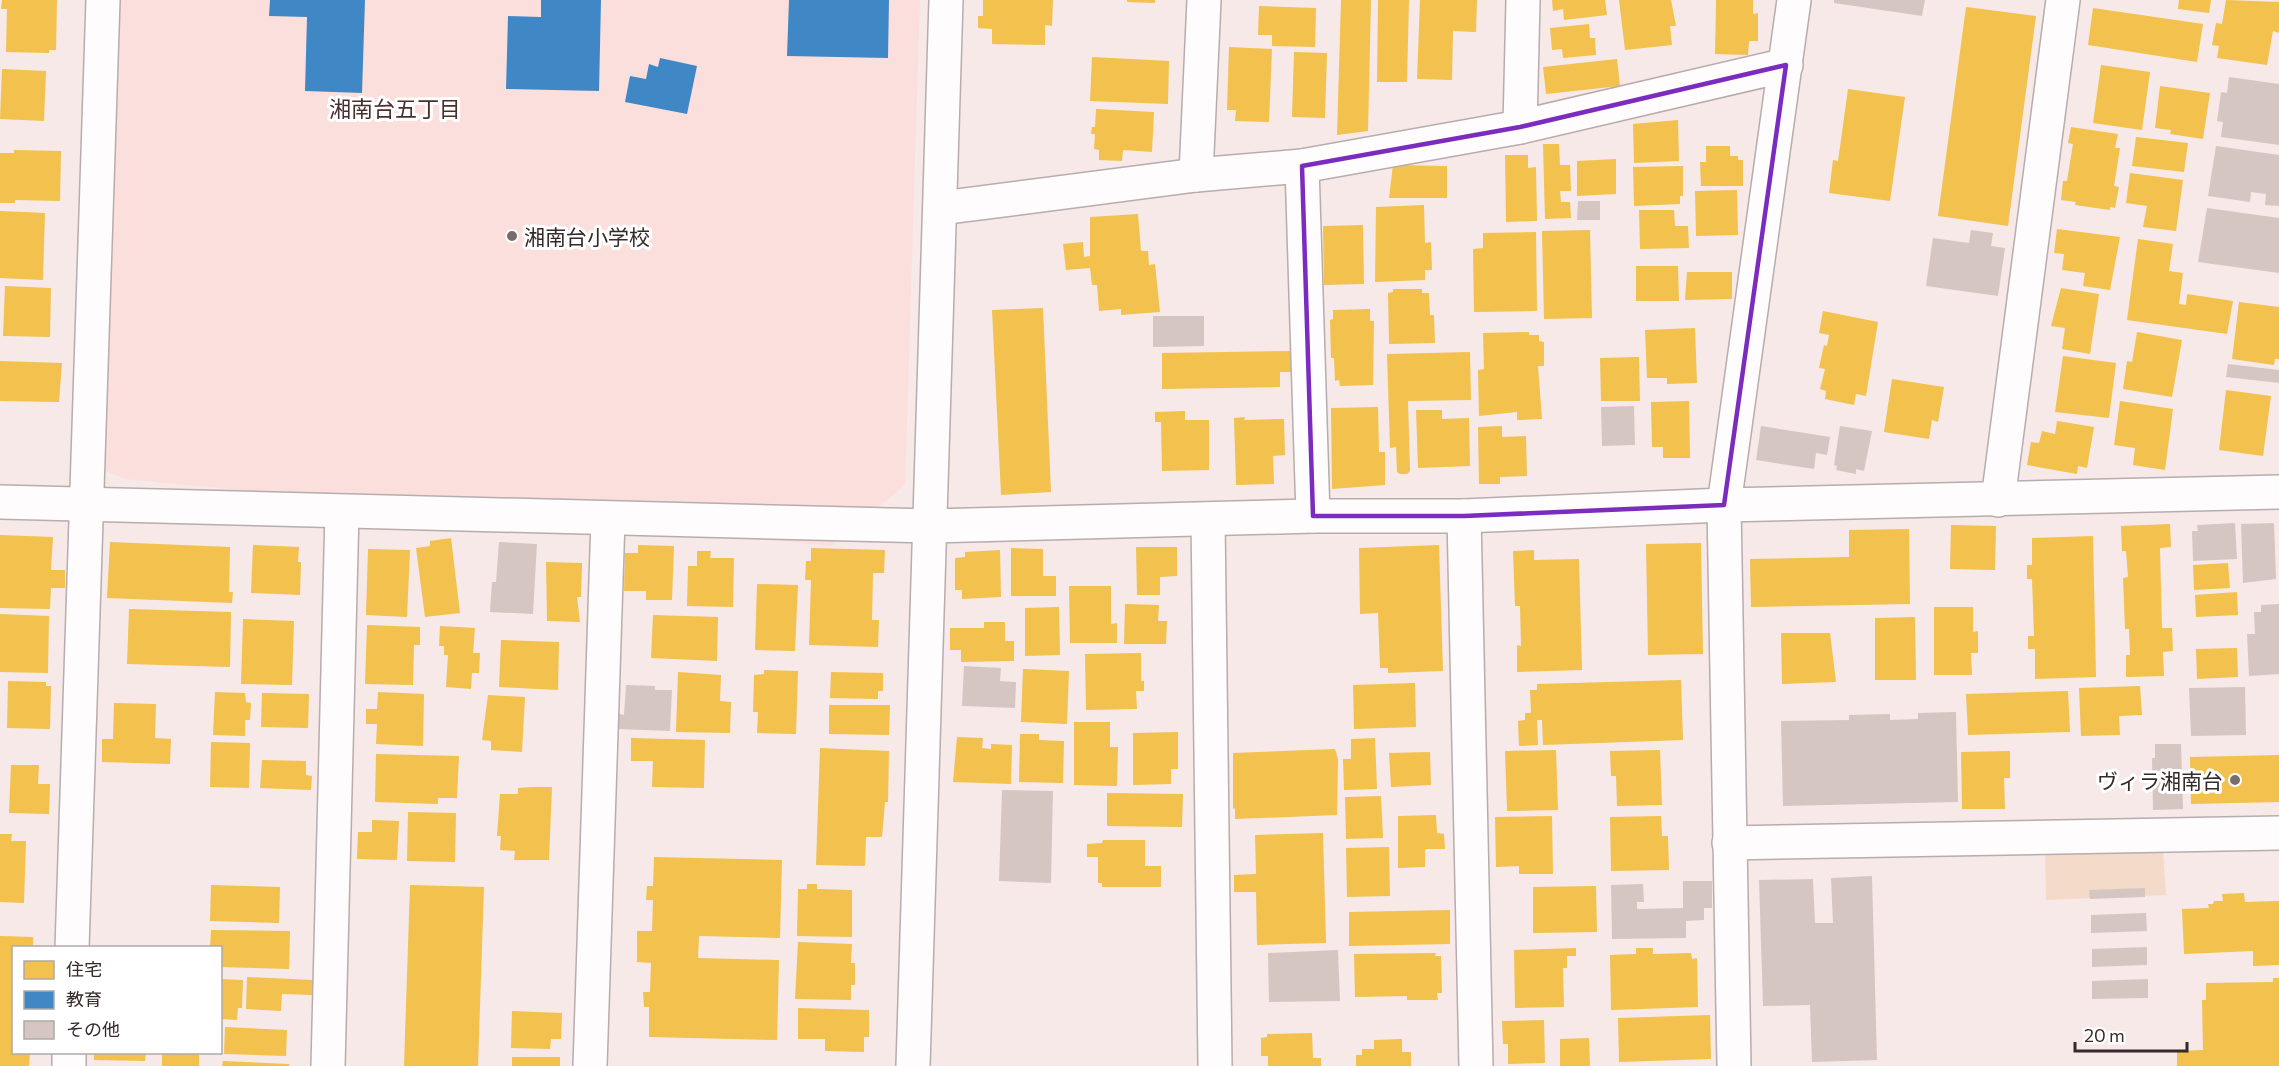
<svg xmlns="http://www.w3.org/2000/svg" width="2279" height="1066" viewBox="0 0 2279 1066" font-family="Commissioner,'Noto Sans JP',sans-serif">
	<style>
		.built { fill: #fadfdd }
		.green { fill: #f3dac9 }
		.homes { fill: #f2c14e }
		.schools { fill: #3f88c5 }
		.building { fill: #d6c6c2 }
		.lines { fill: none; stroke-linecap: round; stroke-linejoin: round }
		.street-casing { stroke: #b8acac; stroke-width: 36 }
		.street { stroke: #fefcfc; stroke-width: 33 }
		.marked { fill: none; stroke: #7b2cbf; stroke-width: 4.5; stroke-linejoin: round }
		.poi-dot { fill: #796c6c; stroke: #fff; stroke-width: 2 }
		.labels { text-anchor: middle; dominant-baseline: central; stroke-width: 6; stroke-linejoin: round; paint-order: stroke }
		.poi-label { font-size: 21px; fill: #352929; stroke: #fff; text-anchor: start }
		.neighbourhood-label { font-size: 22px; fill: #48302f; stroke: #fff }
	</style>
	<rect width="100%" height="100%" fill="#f6e9e8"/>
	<polygon class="built" points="119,0 920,0 905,485 831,546 125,479 105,471"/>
	<polygon class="green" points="2162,835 2166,895 2046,900 2045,840"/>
	<g class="homes">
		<polygon points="2,0 57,0 56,50 49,50 49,53 6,52 7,9 1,9"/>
		<polygon points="983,0 1053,0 1052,26 1045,25 1045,45 992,44 992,29 978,28 978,16 983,16"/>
		<polygon points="1127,0 1155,0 1155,3 1127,2"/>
		<polygon points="1341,0 1371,0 1368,131 1337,135"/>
		<polygon points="1378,0 1409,0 1407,82 1377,82"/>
		<polygon points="1420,0 1477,0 1476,32 1453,31 1452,80 1417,79"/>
		<polygon points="1552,0 1605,0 1607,15 1564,20 1563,9 1553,11"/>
		<polygon points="1619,0 1671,0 1676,26 1670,26 1672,45 1625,50"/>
		<polygon points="1716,0 1753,0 1753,14 1758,13 1758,41 1749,41 1748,55 1715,54"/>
		<polygon points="2179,0 2211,0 2209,13 2178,9"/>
		<polygon points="2226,0 2279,2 2279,33 2273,31 2267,65 2217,58 2219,46 2212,45 2216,23 2222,24"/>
		<polygon points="1259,6 1316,8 1315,47 1272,46 1272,35 1258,35"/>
		<polygon points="1966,7 2036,16 2008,226 1938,216"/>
		<polygon points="2093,8 2203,24 2197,62 2088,45"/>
		<polygon points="1589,24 1590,38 1595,38 1596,55 1563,58 1562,49 1552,50 1550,28"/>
		<polygon points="1229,47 1272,49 1269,122 1235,121 1236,110 1227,110"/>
		<polygon points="1294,52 1327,53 1325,118 1292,117"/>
		<polygon points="1092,57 1169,61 1168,104 1090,101"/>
		<polygon points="1617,59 1620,86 1546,94 1543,67"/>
		<polygon points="2101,65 2150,72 2142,130 2093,123"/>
		<polygon points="2,69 46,71 44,121 0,119"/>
		<polygon points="2160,86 2210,93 2203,139 2170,134 2171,130 2155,128"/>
		<polygon points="1848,89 1905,97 1890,201 1829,193 1833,160 1838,161"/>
		<polygon points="1096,109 1154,112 1152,152 1123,150 1122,161 1099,160 1099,150 1094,149 1095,134 1091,134 1092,127 1095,127"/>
		<polygon points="1678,120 1679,161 1634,163 1633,124"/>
		<polygon points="2071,127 2118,134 2115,148 2120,148 2114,186 2119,187 2115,208 2110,207 2110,210 2075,205 2076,202 2061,200 2063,181 2067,181 2073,144 2068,143"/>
		<polygon points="2136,137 2188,143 2184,172 2132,166"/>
		<polygon points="1543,144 1559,144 1560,165 1570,165 1571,191 1560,191 1561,202 1570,202 1571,218 1545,219"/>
		<polygon points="1706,146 1730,146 1730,156 1738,156 1738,160 1743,160 1743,186 1701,186 1700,162 1706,162"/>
		<polygon points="14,150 61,151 60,201 15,200 15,203 0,203 0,153 14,153"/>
		<polygon points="1505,155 1528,155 1528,168 1536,167 1537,221 1506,222"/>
		<polygon points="1616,159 1616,194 1577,196 1577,161"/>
		<polygon points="1393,165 1447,166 1447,198 1389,198"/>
		<polygon points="1683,166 1683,196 1680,196 1680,204 1634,206 1633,167"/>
		<polygon points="2130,173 2183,180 2176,231 2143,227 2147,206 2126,203"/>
		<polygon points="1737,190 1738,235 1696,236 1695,191"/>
		<polygon points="1424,205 1425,243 1431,242 1432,270 1425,270 1425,280 1375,282 1376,207"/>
		<polygon points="1639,210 1674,210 1675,226 1688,226 1689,248 1640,249"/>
		<polygon points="0,211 45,213 43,280 0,278"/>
		<polygon points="1138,214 1141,251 1148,251 1149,265 1155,264 1160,312 1121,315 1121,309 1099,311 1097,285 1092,285 1090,268 1066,270 1063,244 1083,242 1084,257 1090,256 1090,217"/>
		<polygon points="1363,225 1364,284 1324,285 1323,226"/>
		<polygon points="2057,229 2120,237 2110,290 2083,286 2085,273 2062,270 2064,254 2054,253"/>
		<polygon points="1590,230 1592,318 1544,319 1542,231"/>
		<polygon points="1536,232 1537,311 1474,312 1473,249 1483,248 1483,233"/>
		<polygon points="2138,239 2173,244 2169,271 2183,273 2179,304 2186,305 2187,294 2233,301 2227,334 2127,320"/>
		<polygon points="1636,266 1678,266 1679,301 1636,301"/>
		<polygon points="1687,272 1732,272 1732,299 1685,300"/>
		<polygon points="5,286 51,288 50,337 3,336"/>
		<polygon points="2061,288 2099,294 2090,354 2062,349 2065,328 2051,326"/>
		<polygon points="1393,289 1422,289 1422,293 1429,293 1430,315 1434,315 1435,343 1389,344 1388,293 1393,292"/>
		<polygon points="2239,302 2279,307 2279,359 2275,359 2274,365 2232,359"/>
		<polygon points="1043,308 1051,492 1001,495 992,310"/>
		<polygon points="1370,309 1370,321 1374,321 1373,385 1340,386 1339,380 1335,381 1334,358 1331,358 1330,320 1333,319 1333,310"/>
		<polygon points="1823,311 1878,322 1866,396 1856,394 1854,405 1825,399 1826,391 1820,389 1825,369 1819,368 1824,345 1827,346 1829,335 1819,333"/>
		<polygon points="1695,328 1697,383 1667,384 1667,378 1647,378 1645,330"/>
		<polygon points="1529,332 1529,335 1539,335 1539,341 1544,342 1544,366 1538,366 1542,419 1517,420 1517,412 1479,416 1478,370 1484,369 1483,333"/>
		<polygon points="2137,332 2182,340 2172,397 2123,389 2127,361 2132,362"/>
		<polygon points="1293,351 1293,372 1280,372 1280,387 1162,389 1162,353"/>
		<polygon points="1470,352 1471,400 1408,401 1410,471 1407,474 1400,474 1397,472 1396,447 1390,448 1387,354"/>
		<polygon points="2063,356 2116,363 2109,418 2055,412"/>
		<polygon points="1639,357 1640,401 1601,401 1600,358"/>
		<polygon points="0,361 62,363 59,402 0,401"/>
		<polygon points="1892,379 1944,387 1938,422 1932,420 1929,439 1884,432"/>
		<polygon points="2226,390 2271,396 2263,456 2219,450"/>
		<polygon points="1689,401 1690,458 1663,458 1663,447 1652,447 1651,402"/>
		<polygon points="2120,401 2173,409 2165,470 2133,465 2135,448 2114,445"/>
		<polygon points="1378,407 1379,452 1385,452 1385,485 1332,489 1331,408"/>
		<polygon points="1416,410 1442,410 1442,419 1469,418 1470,466 1418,468"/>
		<polygon points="1185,411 1185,420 1209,420 1209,470 1162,471 1161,422 1155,422 1155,412"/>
		<polygon points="1245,417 1244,420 1284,419 1285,455 1273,456 1274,484 1236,485 1234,418"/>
		<polygon points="2057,421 2094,427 2087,468 2078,466 2077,474 2027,465 2031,442 2039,443 2042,431 2055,434"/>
		<polygon points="1502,426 1502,437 1526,436 1527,476 1500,477 1500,484 1479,484 1478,427"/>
		<polygon points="2170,524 2171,547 2160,548 2162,628 2172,628 2173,651 2163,652 2164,676 2126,677 2126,655 2130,655 2129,629 2125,629 2123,578 2128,577 2126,551 2122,551 2121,526"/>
		<polygon points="1951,525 1996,526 1995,570 1950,569"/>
		<polygon points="1909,529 1910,604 1751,607 1750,559 1849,557 1849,530"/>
		<polygon points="0,535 53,537 51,570 65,570 65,588 51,588 50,609 0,608"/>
		<polygon points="2093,536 2096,677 2035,679 2035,649 2028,649 2028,636 2034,636 2032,579 2027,579 2027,565 2032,565 2032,538"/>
		<polygon points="451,538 460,613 425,617 416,548 430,546 430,541"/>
		<polygon points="110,542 230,547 229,592 233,592 232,603 107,598"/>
		<polygon points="1701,543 1703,654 1648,655 1646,544"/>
		<polygon points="253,545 299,547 298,562 301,562 300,595 251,593"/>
		<polygon points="638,545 674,546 672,600 646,600 646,591 624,591 625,553 638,553"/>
		<polygon points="1439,545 1443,671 1388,673 1388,668 1380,668 1378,613 1360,614 1359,548"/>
		<polygon points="1136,547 1177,547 1177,576 1160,577 1160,595 1137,595"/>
		<polygon points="811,548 885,550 884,573 873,573 872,620 879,620 878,647 809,645 811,580 805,580 806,561 811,561"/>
		<polygon points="1011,548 1043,549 1043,576 1056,576 1056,596 1011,596"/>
		<polygon points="368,549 410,550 407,617 366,615"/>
		<polygon points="1000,550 1001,597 962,599 962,590 955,590 955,558 965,557 965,552"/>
		<polygon points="1534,550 1534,560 1579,559 1582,670 1517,672 1517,645 1521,646 1520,606 1515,606 1513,551"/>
		<polygon points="697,551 711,551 710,558 734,558 733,607 687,606 688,566 697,566"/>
		<polygon points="546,562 582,563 581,597 577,597 580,622 547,621"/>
		<polygon points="2228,563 2230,588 2194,590 2193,565"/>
		<polygon points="757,584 798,585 795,651 755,650"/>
		<polygon points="1069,586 1111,586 1111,624 1117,623 1117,643 1070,643"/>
		<polygon points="2237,592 2238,615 2196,617 2195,595"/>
		<polygon points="1125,604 1159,605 1158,621 1167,621 1166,644 1124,644"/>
		<polygon points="1059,607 1060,655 1025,656 1025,608"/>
		<polygon points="1934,607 1973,607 1973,632 1978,631 1978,653 1971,653 1972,675 1934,675"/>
		<polygon points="129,609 231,612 230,667 127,664"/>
		<polygon points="0,614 49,616 48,673 0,672"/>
		<polygon points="653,615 718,617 717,661 651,658"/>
		<polygon points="1915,617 1916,680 1875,680 1875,618"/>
		<polygon points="243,619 294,621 292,685 241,684"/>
		<polygon points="984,622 1005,622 1005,641 1014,641 1014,661 961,662 961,650 950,650 950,628 984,628"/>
		<polygon points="367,625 420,627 420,645 414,645 413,685 365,684"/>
		<polygon points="440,626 475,628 473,653 480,653 479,673 472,673 471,689 446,687 448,655 444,655 444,646 439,646"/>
		<polygon points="1781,633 1830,633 1836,682 1782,684"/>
		<polygon points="501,640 559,642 558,690 499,687"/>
		<polygon points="2237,648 2238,677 2197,679 2196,649"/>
		<polygon points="1141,653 1141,681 1144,681 1144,691 1136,691 1137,709 1086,710 1085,654"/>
		<polygon points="1023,669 1069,671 1067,724 1021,722"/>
		<polygon points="764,670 798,671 796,734 757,733 758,712 753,712 754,675 764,674"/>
		<polygon points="678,672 721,675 720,701 731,702 730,733 676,732"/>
		<polygon points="831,672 883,673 883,691 878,691 878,699 830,698"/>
		<polygon points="1681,680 1683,740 1543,745 1542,720 1537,720 1538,745 1519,746 1518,721 1525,720 1525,713 1531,713 1530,690 1537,690 1537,684"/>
		<polygon points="8,681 46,682 46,686 51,686 50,729 7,728"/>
		<polygon points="1415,683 1416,727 1354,729 1353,685"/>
		<polygon points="2140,686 2142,715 2119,716 2120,735 2081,736 2079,688"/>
		<polygon points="2068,691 2070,732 1968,735 1966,694"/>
		<polygon points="215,692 245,693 246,702 251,703 250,720 245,720 245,736 213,735"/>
		<polygon points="378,692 424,694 423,746 376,744 377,724 366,724 366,709 377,709"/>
		<polygon points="262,693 309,694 308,728 261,727"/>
		<polygon points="488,695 525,697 522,752 491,750 491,741 482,740"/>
		<polygon points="114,703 156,704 155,738 171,739 170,764 102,762 102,739 113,739"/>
		<polygon points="829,705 890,705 889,735 829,734"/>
		<polygon points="1074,722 1110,722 1110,747 1118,747 1117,786 1074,785"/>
		<polygon points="1178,732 1178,769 1171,769 1171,784 1133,785 1133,733"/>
		<polygon points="1020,734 1039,734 1039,740 1064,741 1063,783 1019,782"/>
		<polygon points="957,737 983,738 982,748 991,749 991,744 1012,745 1011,784 953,782"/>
		<polygon points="631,738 705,740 704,788 652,787 653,761 631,761"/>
		<polygon points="1375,738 1377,789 1344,790 1343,759 1351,759 1351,739"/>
		<polygon points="211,742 250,743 249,788 210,787"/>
		<polygon points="820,748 889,751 888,802 885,802 882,837 866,837 865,866 816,865"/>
		<polygon points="1335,749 1338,759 1337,815 1235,819 1235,808 1233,809 1233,753"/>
		<polygon points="1556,750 1558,810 1507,811 1505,751"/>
		<polygon points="1660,750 1662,805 1617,806 1616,776 1611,776 1610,751"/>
		<polygon points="2010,751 2010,778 2004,778 2005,809 1962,809 1961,752"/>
		<polygon points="1430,752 1431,785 1391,787 1389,753"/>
		<polygon points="376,754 459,756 457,798 438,798 438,804 375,802"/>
		<polygon points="2279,755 2279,802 2191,804 2190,757"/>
		<polygon points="262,760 306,761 306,775 312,776 311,790 260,788"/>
		<polygon points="11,765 39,765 38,784 50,784 49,814 9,813"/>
		<polygon points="532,787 552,787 549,860 514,860 515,851 500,850 501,836 497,836 500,794 518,794 518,788"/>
		<polygon points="1107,793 1183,794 1182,827 1107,826"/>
		<polygon points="1381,796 1383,838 1346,839 1345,797"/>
		<polygon points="408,812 456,813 455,862 407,861"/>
		<polygon points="1436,815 1437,833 1444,834 1445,849 1425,849 1425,867 1398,868 1398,816"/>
		<polygon points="1552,816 1553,874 1519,874 1519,866 1496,867 1495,817"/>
		<polygon points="1661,816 1662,836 1668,836 1669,870 1611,871 1610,817"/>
		<polygon points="372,820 399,821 397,860 357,859 358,832 372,832"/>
		<polygon points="1323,833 1326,943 1257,945 1256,892 1234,892 1234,875 1256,874 1255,835"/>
		<polygon points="0,834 12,834 11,841 26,841 24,903 0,902"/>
		<polygon points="1103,840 1145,840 1145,866 1161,866 1161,887 1102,887 1102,883 1098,883 1098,857 1087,857 1087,844 1102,843"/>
		<polygon points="1389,847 1390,896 1347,897 1346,848"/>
		<polygon points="654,857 782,860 780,938 699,936 698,958 779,960 777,1040 649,1037 649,1007 644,1007 643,992 650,992 651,963 637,962 637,931 652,931 653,900 646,900 647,886 653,886"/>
		<polygon points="807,884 817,884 817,889 852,890 852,937 797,936 798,889 807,889"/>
		<polygon points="211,885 280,887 279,923 210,921"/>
		<polygon points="410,885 484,887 478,1066 404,1066"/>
		<polygon points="1596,886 1597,932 1533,933 1533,887"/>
		<polygon points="2244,893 2245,902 2279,901 2279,965 2253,966 2253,951 2184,954 2182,909 2209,908 2208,904 2213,904 2214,901 2223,901 2222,894"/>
		<polygon points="1450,910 1450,944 1349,946 1349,912"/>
		<polygon points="211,930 290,931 289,969 220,967 220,948 210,948"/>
		<polygon points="0,936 33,937 33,948 14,948 14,1052 30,1052 29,1066 0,1066"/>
		<polygon points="798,942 852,944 851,963 855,963 855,985 851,985 851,1000 795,999"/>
		<polygon points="1576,948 1576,956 1567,956 1567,968 1563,968 1564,1007 1515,1008 1514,950"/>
		<polygon points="1636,948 1653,948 1653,954 1691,953 1692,959 1697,958 1698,1007 1611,1010 1610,955 1636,954"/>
		<polygon points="1436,953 1435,956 1441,956 1442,993 1437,993 1438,1000 1407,1000 1407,996 1355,997 1354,954"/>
		<polygon points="247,977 313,980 312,995 282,994 281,1011 246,1009"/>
		<polygon points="2273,978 2279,978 2279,1066 2177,1066 2177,1051 2203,1050 2202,1000 2206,1000 2206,983 2273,982"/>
		<polygon points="220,979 243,980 242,1008 238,1008 237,1020 220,1019"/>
		<polygon points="798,1008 869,1010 869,1037 864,1037 864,1052 825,1051 825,1039 798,1039"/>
		<polygon points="512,1011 562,1013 561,1039 551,1039 550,1049 511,1048"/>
		<polygon points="1710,1015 1711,1059 1619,1062 1618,1018"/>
		<polygon points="1544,1020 1545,1063 1508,1064 1508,1044 1503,1044 1502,1021"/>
		<polygon points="225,1027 287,1030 286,1056 224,1054"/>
		<polygon points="1312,1033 1313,1058 1321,1058 1321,1066 1268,1066 1268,1056 1261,1056 1261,1038 1267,1037 1267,1034"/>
		<polygon points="1589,1038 1590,1066 1560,1066 1560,1039"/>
		<polygon points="1402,1039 1402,1052 1411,1052 1411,1066 1356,1066 1356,1055 1362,1055 1362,1049 1374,1049 1374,1040"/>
		<polygon points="94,1052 146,1052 145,1061 94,1060"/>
		<rect x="162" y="1052" width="37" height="14"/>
		<rect x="512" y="1057" width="48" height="9"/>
		<polygon points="223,1061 289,1064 289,1066 222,1066"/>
	</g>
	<g class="schools">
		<polygon points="270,0 365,0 362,93 305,91 307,17 269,16"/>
		<polygon points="541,0 601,0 599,91 506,89 508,16 541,17"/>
		<polygon points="789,0 889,0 888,58 787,56"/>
		<polygon points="660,58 697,66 687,114 625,102 630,76 646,79 649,64 658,67"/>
	</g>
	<g class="building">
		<polygon points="1834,0 1925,0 1922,16 1834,3"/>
		<polygon points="2229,77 2279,84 2279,145 2221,137 2223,122 2217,121 2221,92 2227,93"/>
		<polygon points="2216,146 2279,155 2279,206 2265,205 2266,194 2251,192 2250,202 2208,196"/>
		<polygon points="1578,201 1600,201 1600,220 1577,220"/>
		<polygon points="2207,208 2279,218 2279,273 2198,262"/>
		<polygon points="1971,230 1993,233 1991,246 2005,248 1998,296 1926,286 1933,238 1969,243"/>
		<polygon points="1153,316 1204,316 1204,346 1153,347"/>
		<polygon points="2228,364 2279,370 2279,383 2226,377"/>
		<polygon points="1634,406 1635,445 1602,446 1601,407"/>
		<polygon points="1761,426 1830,437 1827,455 1816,453 1814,469 1756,460"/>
		<polygon points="1840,426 1872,431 1864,471 1856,469 1856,474 1836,470 1837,466 1834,465"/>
		<polygon points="2235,523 2237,559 2193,561 2192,531 2198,531 2197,525"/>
		<polygon points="2274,523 2276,579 2243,583 2241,524"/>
		<polygon points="499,542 537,544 533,614 490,612 492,582 496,582"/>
		<polygon points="2279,604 2279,674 2249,676 2247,634 2255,634 2254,612 2261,612 2261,605"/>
		<polygon points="964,666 1001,668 1000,681 1016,682 1015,708 962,706"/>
		<polygon points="626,685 655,686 655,690 672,690 670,731 618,729 619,714 624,715"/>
		<polygon points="2245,687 2246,735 2191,736 2189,688"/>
		<polygon points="1956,712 1958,802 1783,806 1781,721 1849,720 1849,715 1890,714 1890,720 1918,719 1918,713"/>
		<polygon points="2155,744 2181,744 2183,809 2153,810 2152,758 2155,758"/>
		<polygon points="1002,790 1053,791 1051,883 999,881"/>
		<polygon points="1872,876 1877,1060 1812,1062 1810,1005 1763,1006 1759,880 1813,879 1815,923 1833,923 1831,878"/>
		<polygon points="1683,881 1712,881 1712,908 1704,908 1704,920 1686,921 1686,938 1612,939 1611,885 1643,884 1644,902 1637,902 1637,909 1683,908"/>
		<polygon points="2145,888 2145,897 2090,899 2089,890"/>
		<polygon points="2146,913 2147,931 2091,933 2091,915"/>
		<polygon points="2147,947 2147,965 2092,967 2092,949"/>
		<polygon points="1338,950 1340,1001 1269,1002 1268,953"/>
		<polygon points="2148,979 2148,998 2092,999 2092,981"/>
	</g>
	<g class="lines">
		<defs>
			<g id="street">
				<polyline points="1520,127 1523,0"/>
				<polyline points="1302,166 1313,516"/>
				<polyline points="1196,175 1204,0"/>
				<polyline points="941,208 1196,175 1302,166 1520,127 1786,65"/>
				<polyline points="1998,500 2063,0"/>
				<polyline points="0,502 930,526 1313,516 1464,516 1724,505 2279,492"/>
				<polyline points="1464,516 1476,1066"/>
				<polyline points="1208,519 1215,1066"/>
				<polyline points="1729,843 2279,833"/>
				<polyline points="72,948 103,0"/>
				<polyline points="69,1066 69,1052"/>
				<polyline points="328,1066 342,512"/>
				<polyline points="590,1066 608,519"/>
				<polyline points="913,1066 946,0"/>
				<polyline points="1734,1066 1724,505 1794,0"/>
			</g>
		</defs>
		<use href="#street" class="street-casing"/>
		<use href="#street" class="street"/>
	</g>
	<path class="marked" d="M1786,65l-62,440 -260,11h-151l-11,-350 218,-39z"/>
	<g class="poi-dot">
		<circle cx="512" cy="236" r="6"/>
		<circle cx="2235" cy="780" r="6"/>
	</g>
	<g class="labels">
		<g class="poi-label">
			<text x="524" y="236">湘南台小学校</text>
			<text x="2223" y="780" text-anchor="end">ヴィラ湘南台</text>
		</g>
		<g class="neighbourhood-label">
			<text x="395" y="108">湘南台五丁目</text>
		</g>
	</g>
	<rect x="12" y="946" width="210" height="108" fill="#ffffff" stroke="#aea9a9" stroke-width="1.5"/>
	<rect x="24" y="961" width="30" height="18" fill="#f2c14e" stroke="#aea9a9" stroke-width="1.5"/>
	<text x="66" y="976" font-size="18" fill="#352929">住宅</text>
	<rect x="24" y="991" width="30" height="18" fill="#3f88c5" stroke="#aea9a9" stroke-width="1.5"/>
	<text x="66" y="1006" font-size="18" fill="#352929">教育</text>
	<rect x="24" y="1021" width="30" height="18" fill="#d6c6c2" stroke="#aea9a9" stroke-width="1.5"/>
	<text x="66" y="1036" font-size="18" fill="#352929">その他</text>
	<path d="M2075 1042v9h112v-9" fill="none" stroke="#352929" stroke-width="3"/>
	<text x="2084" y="1042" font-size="18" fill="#352929" stroke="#ffffff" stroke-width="4.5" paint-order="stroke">20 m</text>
</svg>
